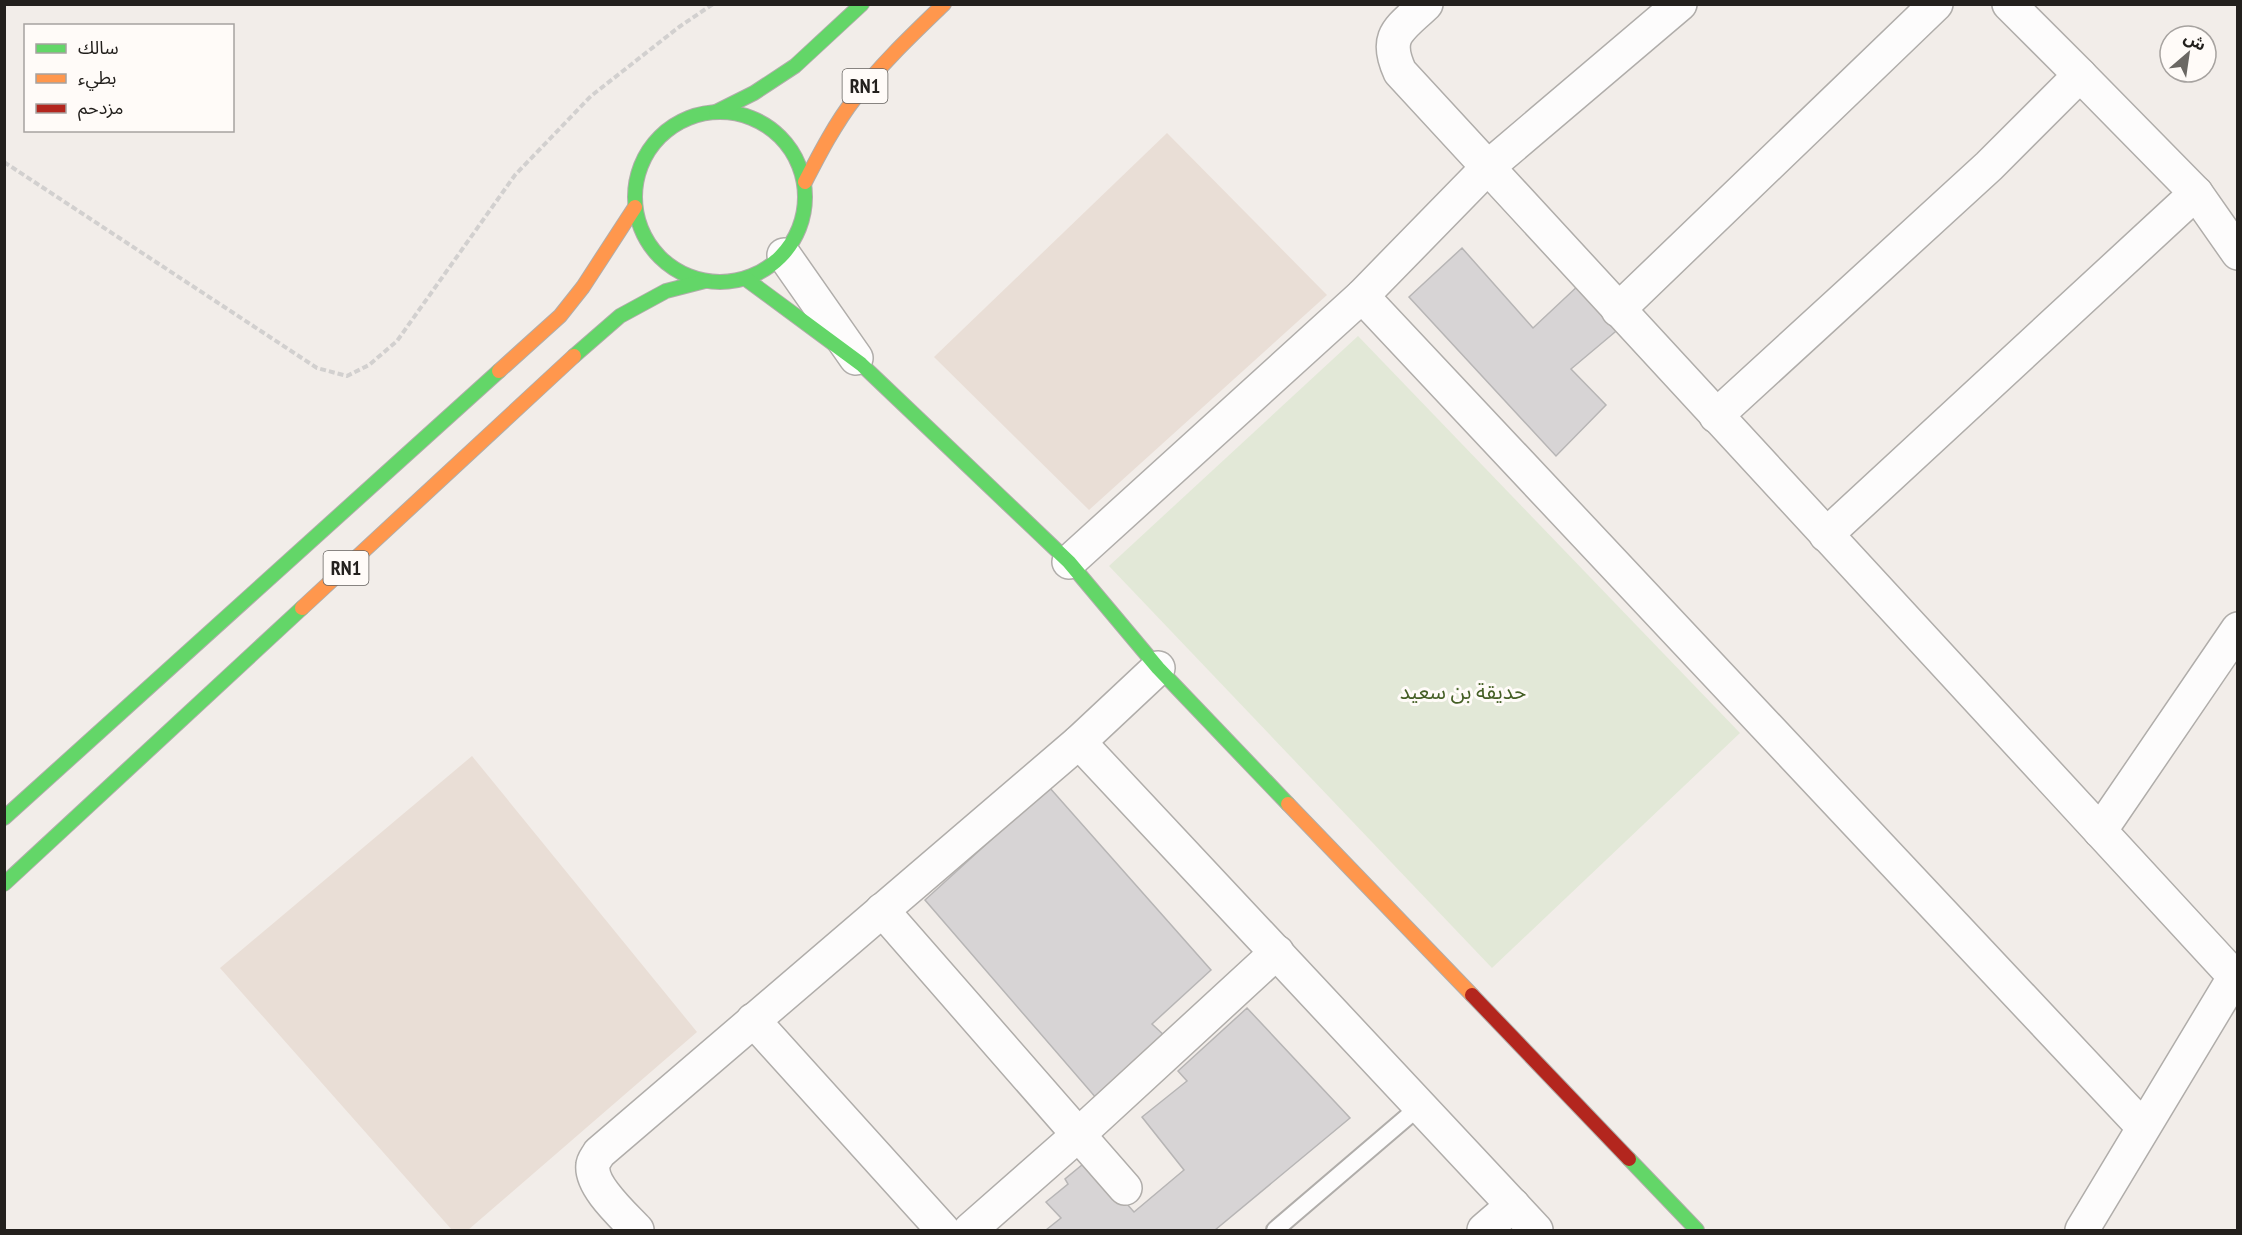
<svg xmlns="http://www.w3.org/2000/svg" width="2242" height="1235" viewBox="0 0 2242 1235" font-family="'PT Sans Narrow','Noto Sans Arabic',sans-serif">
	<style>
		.built { fill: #e9ded6 }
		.green { fill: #e2e8d7 }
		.building { fill: #d7d4d5; stroke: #b7b5b5; stroke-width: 1.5 }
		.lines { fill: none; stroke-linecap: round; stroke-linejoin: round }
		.lane-casing { stroke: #b0adaa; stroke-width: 20 }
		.street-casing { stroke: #b0adaa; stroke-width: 36 }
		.fast-casing { stroke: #b0adaa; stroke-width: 16 }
		.slow-casing { stroke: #b0adaa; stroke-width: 16 }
		.jam-casing { stroke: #b0adaa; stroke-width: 16 }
		.path { stroke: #d2d0cf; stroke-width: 4; stroke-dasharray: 6 3; stroke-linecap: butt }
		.lane { stroke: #fdfcfc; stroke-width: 16 }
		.street { stroke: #fdfcfc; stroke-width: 33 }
		.fast { stroke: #63d668; stroke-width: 14 }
		.slow { stroke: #ff974d; stroke-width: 14 }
		.jam { stroke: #b3261e; stroke-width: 14 }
		.labels { text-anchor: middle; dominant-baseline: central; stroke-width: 6; stroke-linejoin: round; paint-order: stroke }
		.shield { fill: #fffbf8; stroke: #65625f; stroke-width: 1.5 }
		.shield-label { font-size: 20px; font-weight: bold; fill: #23201d }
		.park-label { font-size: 21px; fill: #455f25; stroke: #fffbf8 }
	</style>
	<rect width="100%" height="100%" fill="#f2ede9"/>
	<g class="built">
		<polygon points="1167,133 1327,295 1089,510 934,357"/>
		<polygon points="472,756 697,1032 468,1230 452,1230 220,968"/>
	</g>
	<polygon class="green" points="1358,336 1740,733 1492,968 1109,566"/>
	<g class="building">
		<polygon points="1462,248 1533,328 1581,283 1621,327 1571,369 1606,405 1556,456 1409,297"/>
		<polygon points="1049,787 1211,970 1152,1024 1167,1038 1097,1099 925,900"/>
		<polygon points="1247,1008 1350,1118 1215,1230 1046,1230 1061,1218 1046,1202 1068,1184 1065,1179 1088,1160 1134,1212 1184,1170 1142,1117 1187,1081 1178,1071"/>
	</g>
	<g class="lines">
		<defs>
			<polyline id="lane" points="1275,1230 1420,1106"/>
			<g id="street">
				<path d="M1426,4c-26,25 -43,31 -26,68l834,904"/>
				<polyline points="2080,75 2196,193 2238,253"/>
				<polyline points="784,255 856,358"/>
				<polyline points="1362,296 2143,1127"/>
				<polyline points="1618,310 1936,4"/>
				<polyline points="1716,416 1989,166 2080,75 2009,4"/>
				<polyline points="1826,535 2196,193"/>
				<polyline points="1069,562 1362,296 1488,167 1680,4"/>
				<polyline points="1079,742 1536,1230"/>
				<polyline points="2100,831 2238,629"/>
				<polyline points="882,910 1125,1188"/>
				<polyline points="753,1020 943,1230"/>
				<path d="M637,1230c-13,-14 -47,-44 -44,-65 0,-4 4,-8 6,-12l480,-411 79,-74"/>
				<polyline points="970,1230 1078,1135 1277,952"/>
				<polyline points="1484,1230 1513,1205"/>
				<polyline points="2082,1230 2238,971"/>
			</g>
			<g id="fast">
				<circle cx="720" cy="197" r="85"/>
				<polyline points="716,112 754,93 795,66 862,4"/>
				<polyline points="746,279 861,364 1069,562 1158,668 1288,804"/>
				<polyline points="574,356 620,316 666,291 705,281"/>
				<polyline points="4,818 499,371"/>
				<polyline points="4,884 302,608"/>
				<polyline points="1629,1159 1697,1230"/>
			</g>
			<g id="slow">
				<path d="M805,182c15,-29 30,-58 50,-84 26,-34 58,-64 89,-94"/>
				<polyline points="499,371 560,316 583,287 635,207"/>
				<polyline points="302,608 574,356"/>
				<polyline points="1288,804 1472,995"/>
			</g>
			<polyline id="jam" points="1472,995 1629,1159"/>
		</defs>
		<use href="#lane" class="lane-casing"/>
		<use href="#street" class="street-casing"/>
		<use href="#fast" class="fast-casing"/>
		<use href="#slow" class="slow-casing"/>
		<use href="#jam" class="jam-casing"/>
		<polyline class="path" points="4,162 317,368 347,376 369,365 397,341 515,175 591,96 679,27 713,4"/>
		<use href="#lane" class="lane"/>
		<use href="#street" class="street"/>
		<use href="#fast" class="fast"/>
		<use href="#slow" class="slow"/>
		<use href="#jam" class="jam"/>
	</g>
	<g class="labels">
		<g class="shield">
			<rect x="842.5" y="69" width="45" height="34" rx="4.5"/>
			<rect x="323.5" y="551" width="45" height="34" rx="4.5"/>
		</g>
		<g class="shield-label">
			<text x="865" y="86">RN1</text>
			<text x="346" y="568">RN1</text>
		</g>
		<g class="park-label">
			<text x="1463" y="691">حديقة بن سعيد</text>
		</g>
	</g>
	<rect width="2242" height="1235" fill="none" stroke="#23201d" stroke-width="12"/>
	<rect x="24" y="24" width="210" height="108" fill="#fffbf8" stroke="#a7a3a0" stroke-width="1.5"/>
	<rect x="36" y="44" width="30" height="9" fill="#63d668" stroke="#a7a3a0" stroke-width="1.5"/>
	<text x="78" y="54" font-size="18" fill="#23201d">سالك</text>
	<rect x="36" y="74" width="30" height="9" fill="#ff974d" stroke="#a7a3a0" stroke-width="1.5"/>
	<text x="78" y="84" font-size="18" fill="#23201d">بطيء</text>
	<rect x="36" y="104" width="30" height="9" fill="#b3261e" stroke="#a7a3a0" stroke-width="1.5"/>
	<text x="78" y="114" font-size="18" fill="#23201d">مزدحم</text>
	<g transform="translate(2188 54) rotate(29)"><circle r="28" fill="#fffbf8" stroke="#a7a3a0" stroke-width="1.5"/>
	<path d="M0-4.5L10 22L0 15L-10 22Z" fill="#6b6864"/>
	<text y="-9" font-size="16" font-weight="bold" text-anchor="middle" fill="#23201d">ش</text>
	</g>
</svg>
